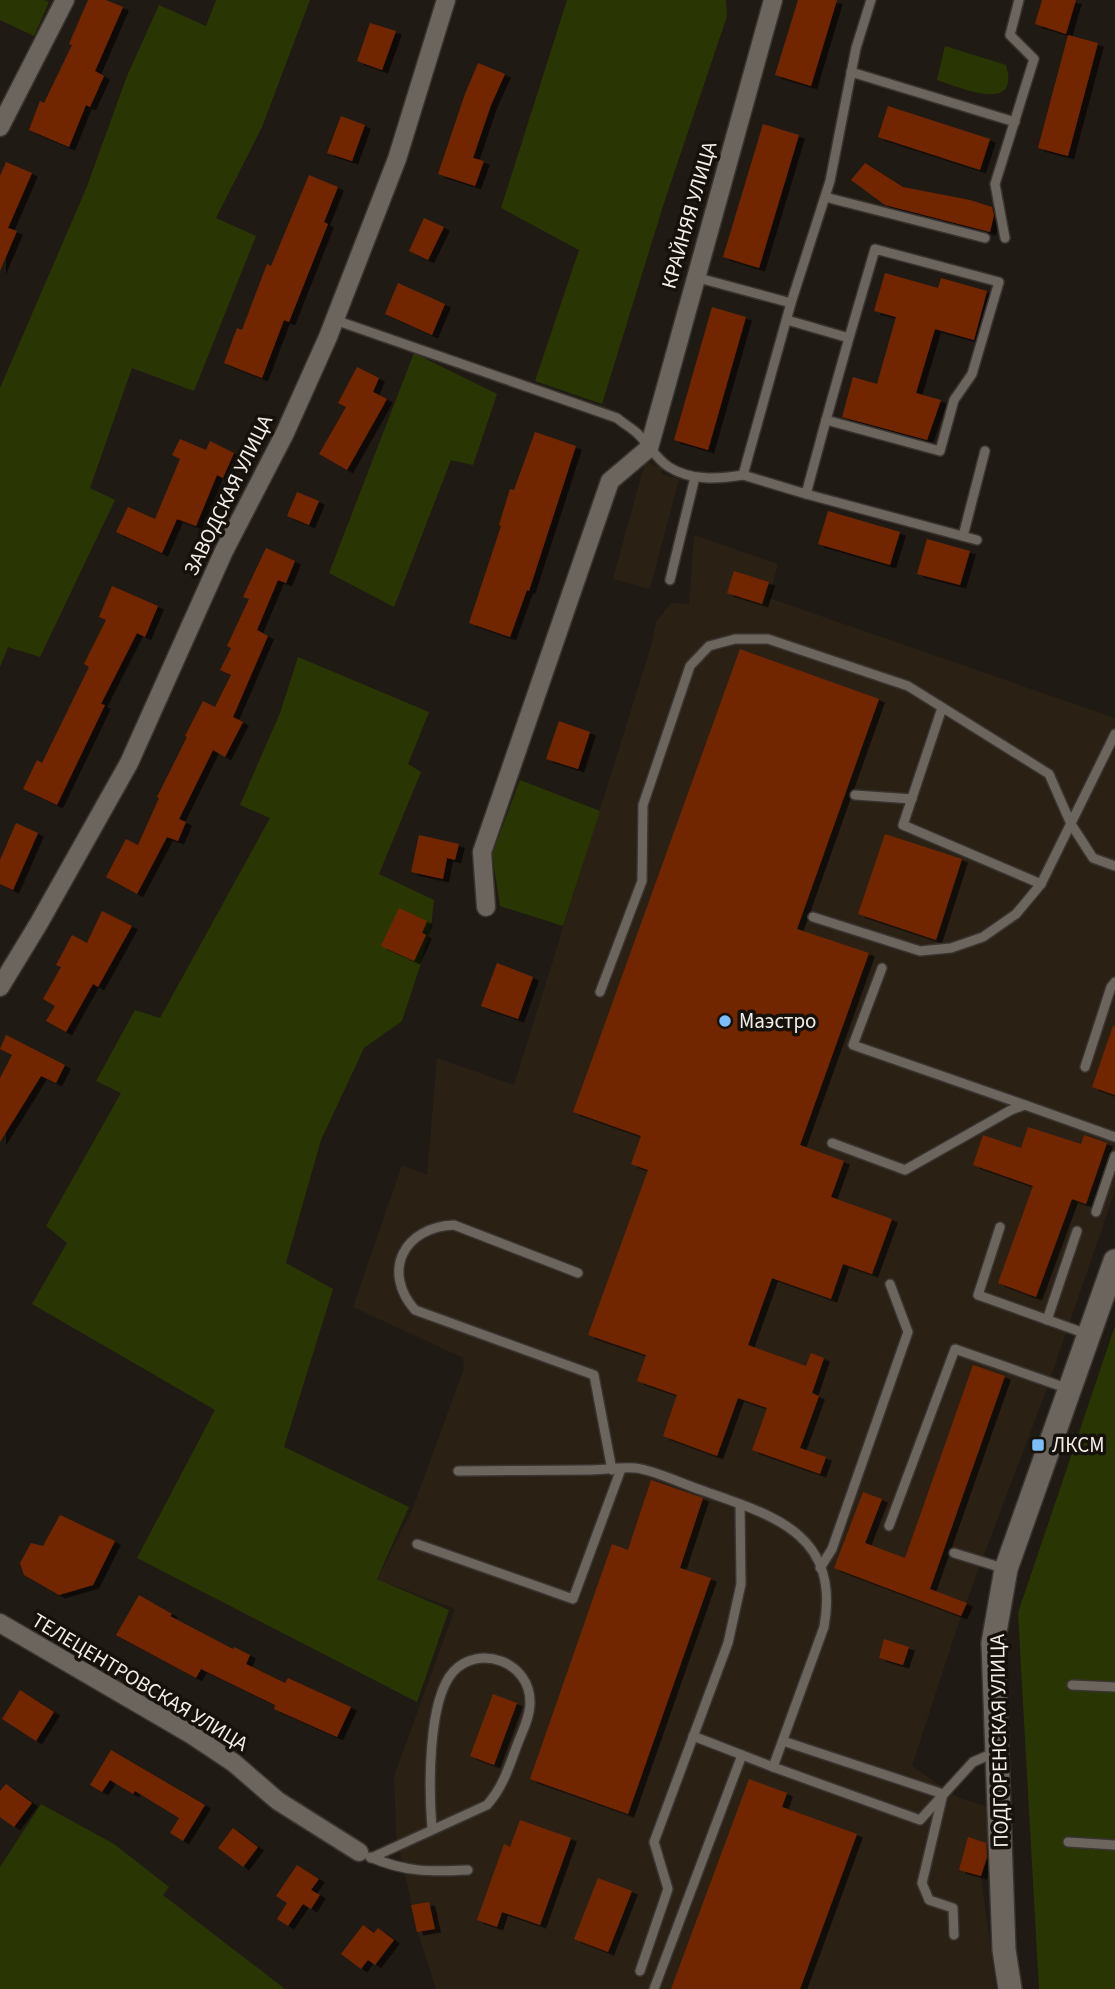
<svg xmlns="http://www.w3.org/2000/svg" width="1115" height="1989" viewBox="0 0 1115 1989" font-family="'Source Sans 3',sans-serif">
	<style>
		.built { fill: #2a2014 }
		.green { fill: #293604 }
		.building { fill: #722600; filter: url(#shadow) }
		.lines { fill: none; stroke-linecap: round; stroke-linejoin: round }
		.service-casing { stroke: #393430; stroke-width: 12 }
		.minor-casing { stroke: #393430; stroke-width: 21 }
		.tertiary-casing { stroke: #393430; stroke-width: 26 }
		.service { stroke: #6c655d; stroke-width: 9 }
		.minor { stroke: #6c655d; stroke-width: 18 }
		.tertiary { stroke: #6c655d; stroke-width: 23 }
		.poi-dot { fill: #7cbef9; stroke: #17110b; stroke-width: 2.5 }
		.labels { text-anchor: middle; dominant-baseline: central; stroke-width: 7; stroke-linejoin: round; paint-order: stroke }
		.street-label { font-size: 21px; fill: #f3eeea; stroke: #17110b }
		.poi-label { font-size: 21px; fill: #f3eeea; stroke: #17110b; text-anchor: start }
	</style>
	<defs>
		<filter id="shadow"><feDropShadow dx="6" dy="3.5" stdDeviation="0" flood-color="#0009"/></filter>
	</defs>
	<rect width="100%" height="100%" fill="#201a14"/>
	<g class="built">
		<polygon points="645,462 663,467 661,474 679,479 650,589 613,579"/>
		<polygon points="694,535 778,564 769,598 1115,718 1115,1191 1046,1391 961,1616 912,1766 957,1797 988,1807 991,1844 981,1877 996,1989 436,1989 418,1933 396,1835 394,1776 455,1609 377,1579 411,1513 464,1368 463,1358 353,1307 402,1165 427,1175 437,1058 514,1085 651,646 656,622 671,603 689,604"/>
	</g>
	<g class="green">
		<polygon points="0,0 45,0 49,2 34,36 0,20"/>
		<polygon points="216,0 310,0 262,127 216,218 256,236 194,391 132,368 90,488 115,500 40,657 8,647 0,667 0,388 86,189 127,76 159,5 206,26"/>
		<polygon points="567,0 726,0 727,16 663,206 602,404 535,381 579,250 501,208"/>
		<path d="M945,46l61,19c15,50 -47,22 -69,15z"/>
		<polygon points="414,353 497,394 473,465 451,460 394,607 329,573"/>
		<polygon points="298,657 429,712 408,764 421,772 379,874 434,900 431,926 420,966 402,1021 364,1048 321,1140 286,1263 333,1289 284,1447 409,1507 377,1579 449,1610 417,1702 137,1558 215,1410 32,1304 67,1243 46,1226 121,1093 96,1081 135,1010 160,1018 270,818 240,805 280,713"/>
		<polygon points="520,780 600,811 563,926 500,906 492,854"/>
		<polygon points="1115,1326 1115,1989 1039,1989 1018,1613"/>
		<polygon points="41,1804 114,1844 169,1887 163,1895 285,1989 0,1989 0,1867"/>
	</g>
	<g class="building">
		<polygon points="88,0 106,0 123,7 95,71 104,76 90,107 86,105 69,147 29,130 40,101 44,103 72,45 69,44"/>
		<polygon points="798,0 837,0 811,86 775,75"/>
		<polygon points="1042,0 1076,0 1066,34 1035,24"/>
		<polygon points="370,23 396,31 382,70 357,61"/>
		<polygon points="1068,35 1098,43 1068,156 1038,148"/>
		<polygon points="478,63 505,74 491,105 473,158 484,161 475,186 438,174 465,94"/>
		<polygon points="888,106 990,139 980,170 878,137"/>
		<polygon points="341,116 365,125 352,161 327,153"/>
		<polygon points="763,124 799,135 759,268 723,257"/>
		<polygon points="6,162 32,173 8,228 17,231 0,271 0,176"/>
		<polygon points="865,163 903,187 970,200 992,207 994,215 990,232 885,205 851,180"/>
		<polygon points="309,175 338,187 324,222 328,224 289,322 284,320 262,378 224,363 237,328 242,330 267,264 271,266"/>
		<polygon points="424,218 444,227 428,260 409,251"/>
		<polygon points="885,273 938,288 941,278 987,291 974,340 935,329 916,393 941,400 927,440 842,417 853,377 877,384 896,317 874,311"/>
		<polygon points="398,283 445,304 432,335 385,314"/>
		<polygon points="712,307 746,317 708,450 674,440"/>
		<polygon points="357,367 379,378 373,392 387,399 347,470 319,454 346,407 338,403"/>
		<polygon points="535,432 576,446 529,591 527,590 510,637 469,623 501,526 499,525 510,489 514,490"/>
		<polygon points="180,439 206,450 210,441 234,453 223,478 217,475 196,526 177,519 162,553 116,532 128,507 155,519 180,459 172,455"/>
		<polygon points="297,492 319,501 309,525 287,516"/>
		<polygon points="828,511 900,532 890,565 818,544"/>
		<polygon points="927,539 970,551 960,585 917,574"/>
		<polygon points="266,548 295,561 286,583 278,580 257,630 268,636 233,717 243,722 225,757 213,750 179,819 186,822 178,841 167,837 137,894 106,877 126,839 138,845 159,798 157,797 187,737 185,736 203,701 215,707 231,675 220,670 231,648 227,646 249,599 243,597"/>
		<polygon points="734,571 769,582 762,604 727,593"/>
		<polygon points="112,586 158,606 145,637 137,633 101,704 105,705 57,805 23,789 37,760 42,763 89,667 84,664 106,620 99,617"/>
		<polygon points="740,649 879,699 797,929 869,953 800,1145 844,1161 831,1197 892,1219 872,1274 843,1264 831,1299 772,1278 748,1345 806,1366 811,1353 824,1358 812,1393 819,1396 800,1448 826,1457 820,1474 752,1450 767,1408 738,1398 717,1456 663,1436 677,1395 637,1381 646,1355 588,1335 648,1170 631,1164 641,1136 573,1112"/>
		<polygon points="559,721 590,732 578,769 546,759"/>
		<polygon points="16,823 38,833 13,890 0,884 0,860"/>
		<polygon points="885,834 962,859 936,940 858,914"/>
		<polygon points="419,835 459,844 455,860 447,858 443,879 411,872"/>
		<polygon points="399,908 427,921 422,933 426,935 414,961 381,946"/>
		<polygon points="102,911 132,926 98,987 93,984 66,1032 46,1021 55,1006 43,999 61,967 56,965 72,935 87,943"/>
		<polygon points="497,963 533,977 518,1019 481,1006"/>
		<polygon points="1113,1026 1115,1026 1115,1095 1092,1087"/>
		<polygon points="6,1035 65,1065 56,1083 41,1076 0,1142 0,1078 12,1055 0,1049"/>
		<polygon points="1028,1127 1081,1144 1084,1135 1107,1143 1086,1204 1072,1199 1036,1297 998,1283 1033,1186 973,1165 983,1135 1021,1148"/>
		<polygon points="973,1365 1005,1376 930,1589 967,1603 961,1616 834,1568 863,1492 882,1499 865,1543 905,1558"/>
		<polygon points="651,1480 703,1498 680,1568 711,1578 628,1814 530,1779 612,1544 628,1550"/>
		<polygon points="60,1515 115,1541 93,1585 59,1595 24,1575 20,1563 31,1543 43,1546"/>
		<polygon points="139,1595 172,1614 170,1616 233,1649 234,1647 250,1655 246,1664 285,1683 288,1678 351,1707 337,1737 274,1709 275,1705 201,1669 196,1678 116,1635"/>
		<polygon points="884,1639 909,1647 903,1665 879,1658"/>
		<polygon points="20,1690 54,1712 36,1741 2,1719"/>
		<polygon points="493,1694 517,1703 494,1765 470,1756"/>
		<polygon points="111,1750 205,1805 183,1841 170,1833 179,1818 135,1791 133,1794 110,1780 102,1792 90,1785"/>
		<polygon points="749,1779 787,1793 782,1807 857,1834 800,1989 671,1989"/>
		<polygon points="6,1784 32,1803 14,1827 0,1817 0,1791"/>
		<polygon points="520,1820 571,1838 540,1925 502,1912 497,1927 477,1920 504,1844 510,1847"/>
		<polygon points="233,1828 258,1847 243,1867 218,1848"/>
		<polygon points="968,1837 986,1843 987,1857 981,1876 959,1870"/>
		<polygon points="297,1865 319,1879 311,1890 320,1895 311,1909 303,1904 288,1926 277,1919 287,1903 276,1896"/>
		<polygon points="598,1878 632,1891 608,1952 574,1939"/>
		<polygon points="429,1902 435,1929 417,1932 411,1905"/>
		<polygon points="363,1925 374,1933 378,1928 394,1940 375,1965 368,1960 361,1969 341,1954"/>
	</g>
	<g class="lines">
		<defs>
			<g id="service">
				<polyline points="851,72 1015,122"/>
				<polyline points="825,197 985,238"/>
				<polyline points="1005,238 995,184 1034,59 1010,35 1019,0"/>
				<polyline points="695,277 791,303 830,181 856,48 871,0"/>
				<path d="M335,320l282,98c7,6 16,11 22,17 10,10 17,24 30,32 22,14 50,12 74,8l48,-172"/>
				<polyline points="787,320 849,338 875,249 999,282 972,374 954,400 940,451 826,420 849,338"/>
				<polyline points="743,475 806,494 826,420"/>
				<polyline points="806,494 977,540"/>
				<polyline points="963,536 985,451"/>
				<polyline points="670,580 695,477"/>
				<polyline points="942,708 903,825 1041,884"/>
				<polyline points="855,795 912,799"/>
				<polyline points="813,917 920,951 951,948 983,937 1016,914 1041,884 1115,734"/>
				<polyline points="882,968 853,1045 1025,1105"/>
				<polyline points="600,992 642,881 643,805 690,666 709,646 735,639 768,639 908,686 1049,774 1071,824 1093,858 1115,866"/>
				<polyline points="1085,1067 1111,987 1115,982"/>
				<polyline points="832,1143 905,1170 1011,1110 1025,1105 1115,1137"/>
				<polyline points="1096,1212 1115,1156"/>
				<polyline points="1000,1227 978,1295 1087,1334"/>
				<path d="M578,1273l-124,-48c-50,2 -73,46 -39,85l179,65 18,95"/>
				<polyline points="1047,1320 1077,1231"/>
				<path d="M458,1471c43,0 86,-1 129,-1 15,0 32,-3 48,-2 16,1 48,16 66,22 71,25 140,43 123,137l-51,140 147,53 53,-58 23,-10"/>
				<polyline points="889,1526 955,1349 1069,1389"/>
				<polyline points="417,1544 573,1599 621,1469"/>
				<polyline points="954,1553 1006,1569"/>
				<polyline points="820,1568 832,1549 908,1332 890,1284"/>
				<polyline points="1072,1685 1115,1687"/>
				<polyline points="693,1736 773,1767"/>
				<polyline points="783,1741 943,1794 922,1883 929,1900 953,1908 954,1935"/>
				<polyline points="1068,1842 1115,1845"/>
				<path d="M370,1857c35,15 60,15 98,13"/>
				<path d="M371,1858l116,-53c15,-17 21,-35 29,-57 5,-14 14,-30 14,-45 1,-41 -51,-60 -77,-31 -26,29 -24,120 -21,157"/>
				<polyline points="640,1971 668,1889 654,1842 728,1643 741,1584 740,1504"/>
				<polyline points="654,1989 742,1755"/>
			</g>
			<g id="minor">
				<polyline points="0,127 65,0"/>
				<polyline points="486,907 482,852 610,481 649,448 773,0"/>
				<polyline points="0,987 39,923 129,763 224,551 285,433 328,337 397,159 446,0"/>
				<polyline points="0,1623 192,1735 234,1763 278,1801 359,1852"/>
			</g>
			<polyline id="tertiary" points="1010,1989 1004,1950 993,1643 1006,1569 1115,1261"/>
		</defs>
		<use href="#service" class="service-casing"/>
		<use href="#minor" class="minor-casing"/>
		<use href="#tertiary" class="tertiary-casing"/>
		<use href="#service" class="service"/>
		<use href="#minor" class="minor"/>
		<use href="#tertiary" class="tertiary"/>
	</g>
	<g class="poi-dot">
		<circle cx="725" cy="1021" r="7"/>
		<rect x="1031" y="1438" width="14" height="14" rx="3.5"/>
	</g>
	<g class="labels">
		<g class="street-label">
			<text transform="translate(689 215) rotate(-74)">КРАЙНЯЯ УЛИЦА</text>
			<text transform="translate(228 495) rotate(-64)">ЗАВОДСКАЯ УЛИЦА</text>
			<text transform="translate(140 1682) rotate(31)">ТЕЛЕЦЕНТРОВСКАЯ УЛИЦА</text>
			<text transform="translate(999 1741) rotate(-91)">ПОДГОРЕНСКАЯ УЛИЦА</text>
		</g>
		<g class="poi-label">
			<text x="739" y="1021">Маэстро</text>
			<text x="1052" y="1445">ЛКСМ</text>
		</g>
	</g>
</svg>
